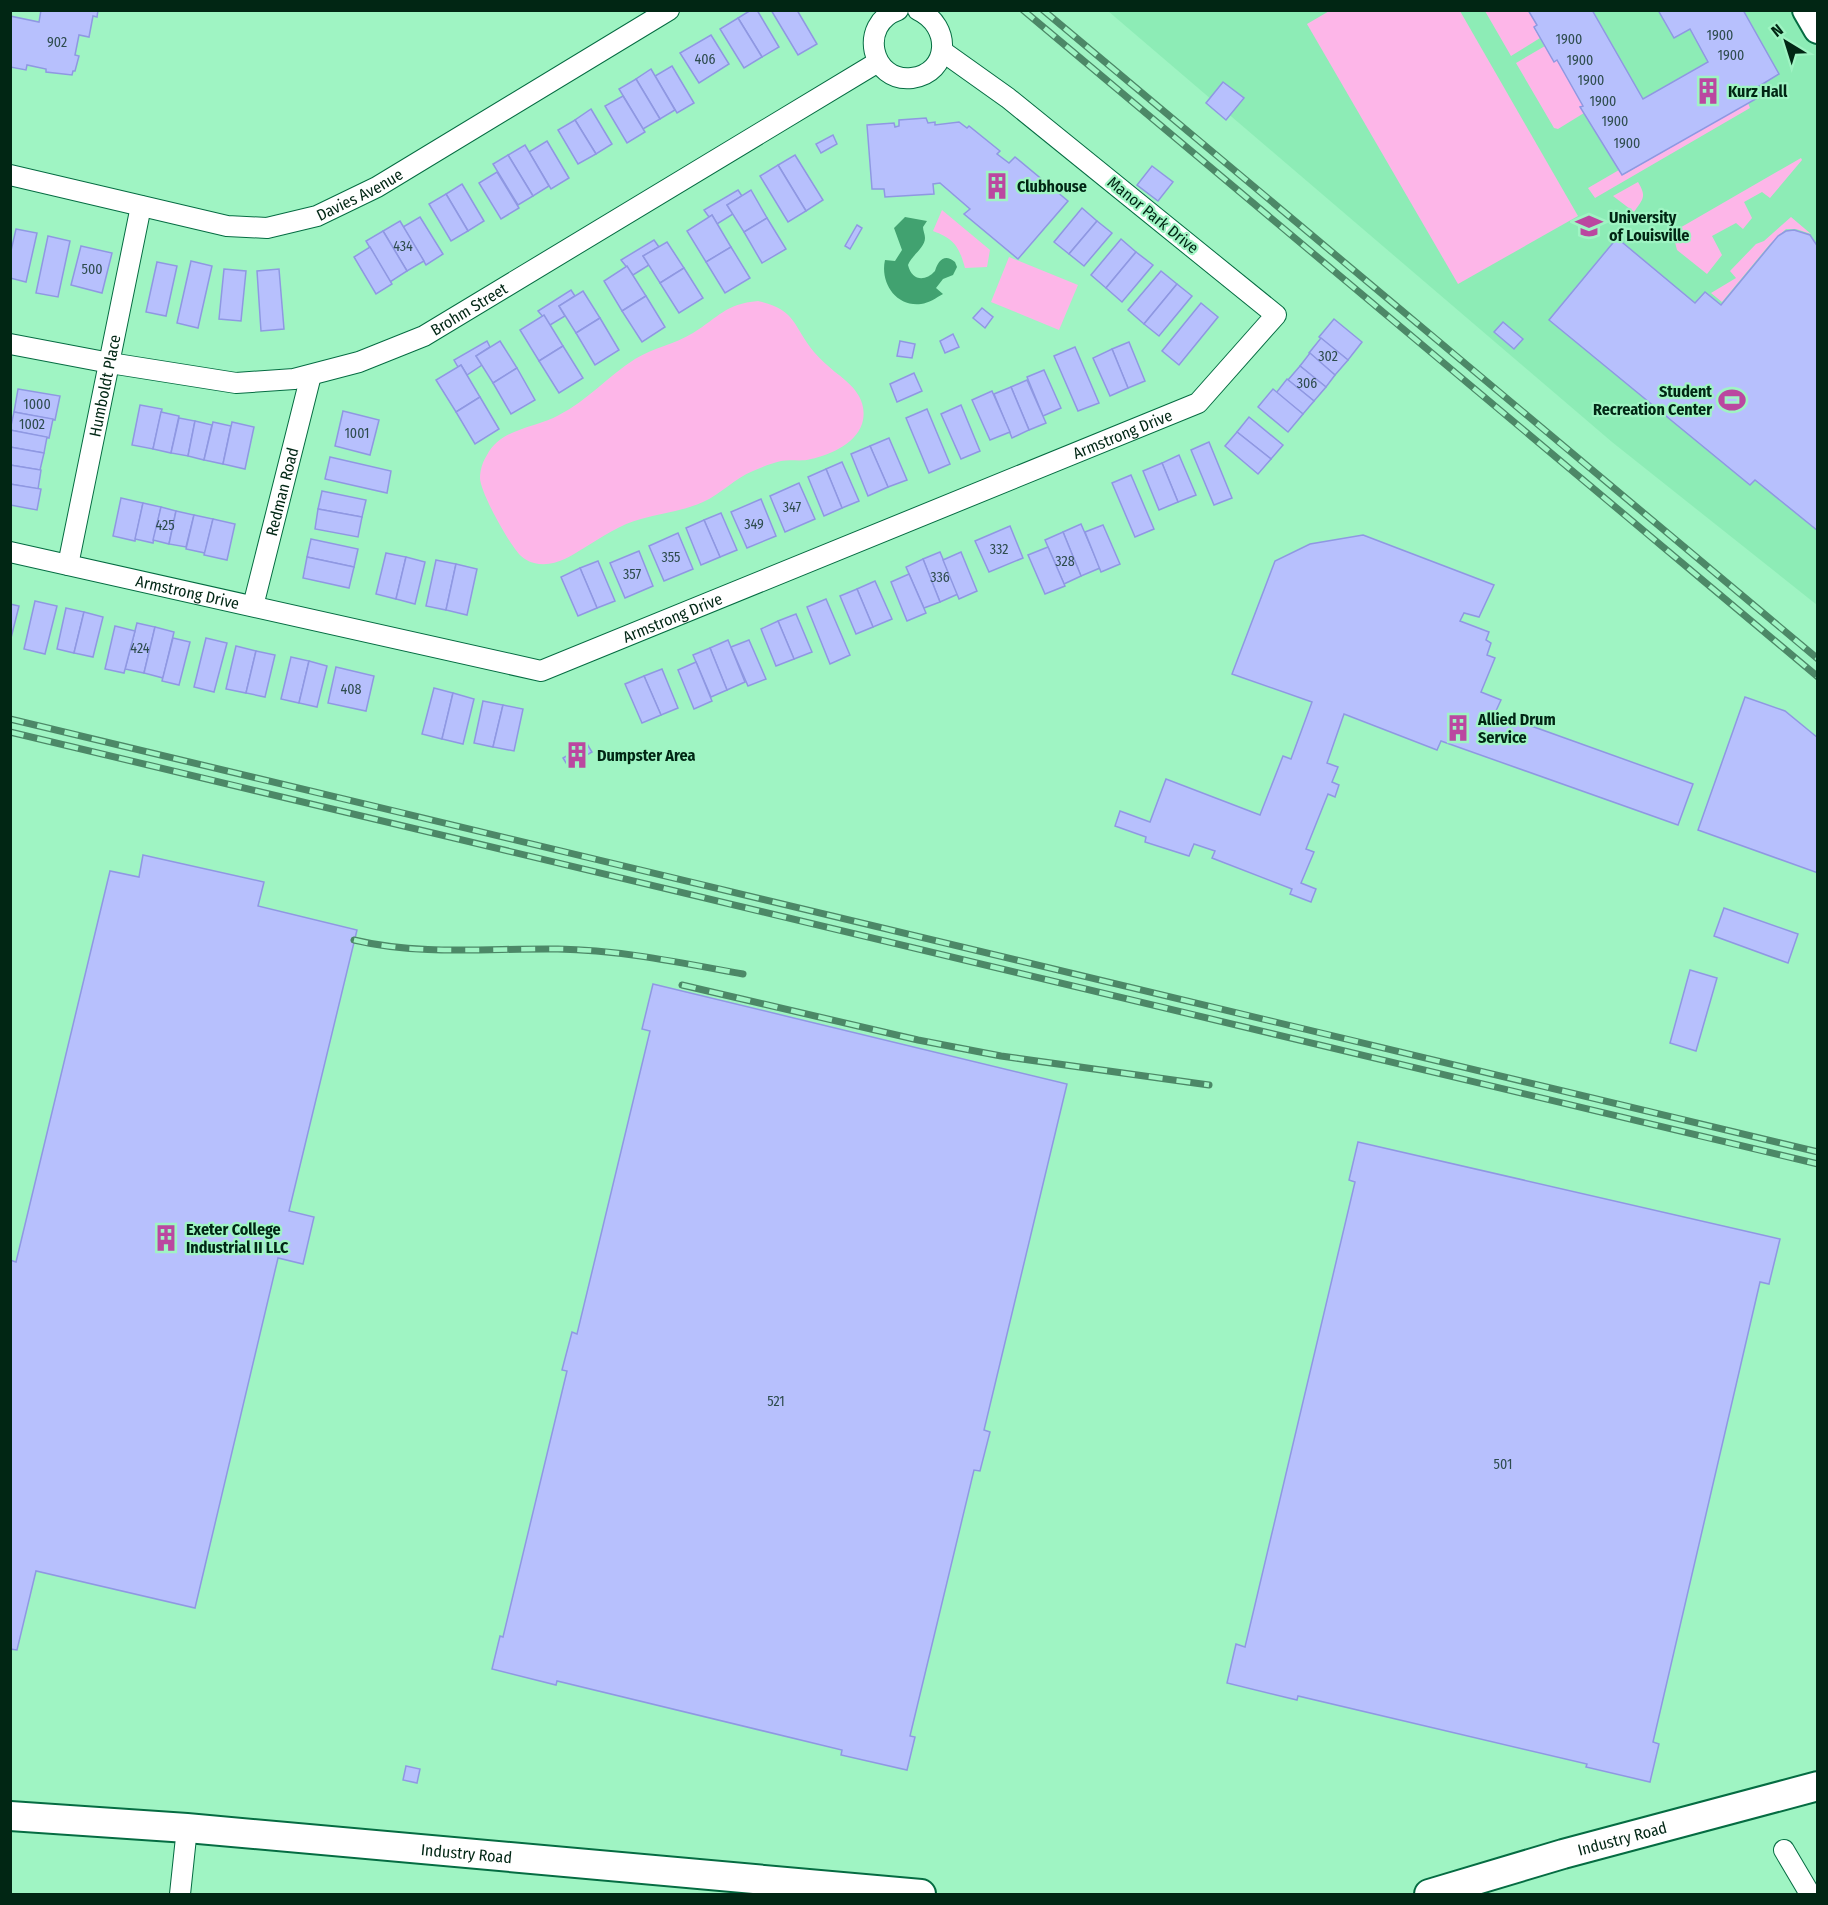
<svg xmlns="http://www.w3.org/2000/svg" width="1828" height="1905" viewBox="0 0 1828 1905" font-family="'Fira Sans Condensed',sans-serif">
	<style>
		.built { fill: #8decb6 }
		.green { fill: #fdb6e8 }
		.water { fill: #41a270 }
		.building { fill: #b7c0fd; stroke: #8f98e2; stroke-width: 1.5 }
		.lines { fill: none; stroke-linecap: round; stroke-linejoin: round }
		.street-casing { stroke: #056c42; stroke-width: 22 }
		.secondary-casing { stroke: #056c42; stroke-width: 32 }
		.street { stroke: #fff; stroke-width: 20 }
		.secondary { stroke: #fff; stroke-width: 28 }
		.rail-casing { stroke: #4c8867; stroke-width: 7 }
		.rail { stroke: #9ff4c3; stroke-width: 4.5; stroke-dasharray: 14; stroke-linecap: butt }
		.labels { text-anchor: middle; dominant-baseline: central; stroke-width: 4.5; stroke-linejoin: round; paint-order: stroke }
		.number-label { font-size: 14px; fill: #2e4c4e }
		.poi-label { font-size: 16px; font-weight: bold; fill: #012614; stroke: #9ff4c3; text-anchor: start }
		.street-label { font-size: 16px; fill: #012614; stroke: #9ff4c3 }
	</style>
	<rect width="100%" height="100%" fill="#9ff4c3"/>
	<polygon class="built" points="1108,11 1817,11 1817,605 1612,442"/>
	<g class="green">
		<polygon points="1331,10 1460,11 1578,216 1458,284 1307,24"/>
		<polygon points="1485,11 1528,11 1537,25 1534,28 1540,38 1511,56"/>
		<polygon points="1545,46 1554,62 1557,60 1583,106 1581,107 1584,113 1558,129 1554,128 1516,63"/>
		<polygon points="1748,103 1750,108 1595,198 1588,188 1619,170 1623,175"/>
		<polygon points="1801,158 1802,160 1770,198 1762,192 1744,202 1752,218 1743,229 1736,223 1712,236 1722,255 1707,274 1677,250 1674,238 1678,229"/>
		<path d="M1638,182c9,15 5,17 -4,30l-21,-16z"/>
		<path d="M942,210l48,40 -3,17 -22,1c-6,-22 -11,-29 -32,-37z"/>
		<polygon points="1791,217 1811,234 1796,229 1786,229 1770,244 1722,302 1711,293 1736,278 1730,271 1756,244 1764,241"/>
		<polygon points="1009,257 1078,285 1059,330 991,302"/>
		<path d="M758,301c39,9 34,24 56,51 6,7 14,14 21,20 16,12 32,26 28,48 -4,22 -32,35 -52,39 -10,3 -20,0 -30,2 -9,2 -19,6 -28,10 -18,7 -32,23 -50,31 -20,9 -41,11 -62,17 -20,5 -39,18 -57,29 -15,9 -31,20 -50,15 -4,-1 -10,-4 -13,-7 -11,-10 -41,-64 -41,-78 0,-8 3,-17 7,-23 14,-27 49,-27 72,-40 28,-14 49,-39 76,-56 18,-11 40,-15 58,-26 26,-16 32,-29 65,-32z"/>
	</g>
	<path class="water" d="M905,217l22,4 -4,6c0,4 2,7 2,11 0,10 -14,18 -17,27 4,16 17,17 27,6 3,-11 10,-18 20,-9l2,5 -4,8 -10,4 -7,9 7,6c-7,4 -14,9 -22,10 -26,3 -41,-22 -36,-44l10,1 7,-11 -8,-22z"/>
	<g class="building">
		<polygon points="41,10 98,10 97,17 93,16 89,37 79,35 75,55 79,56 75,71 73,71 72,75 46,72 46,69 27,65 26,70 10,67 10,16 39,22"/>
		<polygon points="751,10 757,10 779,47 762,57 738,18"/>
		<polygon points="771,10 797,10 817,44 798,55"/>
		<polygon points="1528,10 1592,10 1643,99 1708,62 1690,29 1674,38 1658,10 1743,10 1779,74 1756,88 1761,96 1622,175 1580,107 1583,106 1557,60 1554,62 1534,27 1537,25"/>
		<polygon points="738,18 762,57 744,68 720,29"/>
		<polygon points="711,35 729,64 699,83 680,53"/>
		<polygon points="672,66 694,103 677,113 655,76"/>
		<polygon points="651,69 675,110 660,119 636,79"/>
		<polygon points="636,79 660,119 643,129 619,89"/>
		<polygon points="1223,82 1244,98 1226,120 1206,103"/>
		<polygon points="623,96 645,132 627,143 605,106"/>
		<polygon points="591,109 612,144 596,154 575,120"/>
		<polygon points="926,118 928,123 935,122 935,125 959,122 967,128 969,126 1000,151 997,154 1009,163 1015,157 1068,201 1018,259 964,214 970,209 940,183 933,184 934,194 885,197 884,189 872,189 867,125 894,123 895,127 899,126 899,120"/>
		<polygon points="575,120 596,154 578,164 558,130"/>
		<polygon points="833,135 837,144 821,153 816,144"/>
		<polygon points="547,141 569,178 551,189 529,152"/>
		<polygon points="525,145 549,186 533,196 508,155"/>
		<polygon points="508,155 533,196 518,205 493,164"/>
		<polygon points="795,155 823,200 806,211 778,165"/>
		<polygon points="778,165 806,211 788,222 760,176"/>
		<polygon points="1152,166 1173,182 1158,201 1137,185"/>
		<polygon points="497,172 519,208 501,219 479,183"/>
		<polygon points="462,184 484,221 468,231 446,194"/>
		<polygon points="738,190 742,196 727,205 733,214 717,224 712,215 709,217 704,210"/>
		<polygon points="751,190 767,218 744,232 727,205"/>
		<polygon points="446,194 468,231 451,241 429,204"/>
		<polygon points="1082,208 1097,221 1069,254 1054,242"/>
		<polygon points="712,215 731,247 706,262 687,231"/>
		<polygon points="420,217 443,254 426,265 403,227"/>
		<polygon points="767,218 786,249 762,263 744,232"/>
		<polygon points="400,221 424,261 407,271 383,231"/>
		<polygon points="1097,221 1112,233 1084,266 1069,254"/>
		<polygon points="857,225 862,228 850,249 845,246"/>
		<polygon points="16,229 37,233 26,282 10,278 10,255"/>
		<polygon points="1794,230 1810,235 1818,247 1818,531 1755,480 1750,485 1549,320 1617,238 1695,303 1705,292 1721,305 1778,236 1786,231"/>
		<polygon points="383,231 407,271 390,282 366,241"/>
		<polygon points="48,236 70,241 58,297 36,293"/>
		<polygon points="1121,239 1136,252 1106,288 1091,275"/>
		<polygon points="654,240 659,247 643,256 649,265 633,275 621,260"/>
		<polygon points="667,242 684,268 660,283 643,256"/>
		<polygon points="81,246 112,253 102,293 71,285"/>
		<polygon points="370,247 392,284 376,294 354,257"/>
		<polygon points="731,247 750,278 725,293 706,262"/>
		<polygon points="1136,252 1153,265 1122,302 1106,288"/>
		<polygon points="191,261 212,266 198,328 177,323"/>
		<polygon points="157,262 177,266 166,316 146,312"/>
		<polygon points="627,266 646,296 622,311 604,281"/>
		<polygon points="684,268 703,298 679,313 660,283"/>
		<polygon points="224,269 246,271 241,321 219,319"/>
		<polygon points="279,269 284,329 261,331 257,271"/>
		<polygon points="1161,271 1177,284 1144,324 1128,310"/>
		<polygon points="1177,284 1192,296 1159,336 1144,324"/>
		<polygon points="571,290 575,296 559,306 565,316 550,325 538,311"/>
		<polygon points="583,291 600,318 576,333 559,306"/>
		<polygon points="646,296 665,327 642,342 622,311"/>
		<polygon points="1201,303 1218,317 1179,365 1162,351"/>
		<polygon points="982,308 993,317 985,328 973,318"/>
		<polygon points="544,315 563,346 539,361 520,330"/>
		<polygon points="600,318 619,350 595,365 576,333"/>
		<polygon points="1334,319 1362,342 1348,360 1319,337"/>
		<polygon points="1503,322 1523,339 1514,349 1494,332"/>
		<polygon points="953,334 959,347 945,353 940,341"/>
		<polygon points="1321,338 1348,360 1335,375 1309,353"/>
		<polygon points="487,341 490,347 476,356 482,365 467,375 461,365 458,367 454,360"/>
		<polygon points="500,341 517,368 493,383 476,356"/>
		<polygon points="900,341 915,344 912,358 897,356"/>
		<polygon points="1129,342 1145,381 1128,388 1112,349"/>
		<polygon points="563,346 583,378 559,393 539,361"/>
		<polygon points="1075,347 1099,403 1078,411 1054,356"/>
		<polygon points="1112,349 1128,388 1110,396 1093,358"/>
		<polygon points="1310,353 1335,375 1326,387 1300,366"/>
		<polygon points="461,365 480,397 456,412 436,380"/>
		<polygon points="1300,366 1326,387 1314,401 1288,380"/>
		<polygon points="517,368 535,400 511,414 493,383"/>
		<polygon points="1044,370 1061,408 1043,416 1027,377"/>
		<polygon points="914,373 922,391 897,402 890,384"/>
		<polygon points="1287,379 1314,401 1303,414 1276,393"/>
		<polygon points="1027,380 1046,423 1029,430 1011,387"/>
		<polygon points="1011,387 1029,430 1012,438 994,394"/>
		<polygon points="18,389 60,396 55,420 14,412"/>
		<polygon points="1273,389 1303,414 1288,432 1258,407"/>
		<polygon points="992,391 1010,432 990,440 972,400"/>
		<polygon points="480,397 499,429 475,444 456,412"/>
		<polygon points="140,405 162,409 153,449 132,445"/>
		<polygon points="961,405 980,451 961,459 941,414"/>
		<polygon points="927,409 950,464 929,473 906,418"/>
		<polygon points="343,411 379,420 370,455 335,446"/>
		<polygon points="14,412 53,419 49,438 10,430"/>
		<polygon points="161,412 179,416 171,453 153,449"/>
		<polygon points="1249,417 1283,445 1271,459 1237,432"/>
		<polygon points="179,418 195,421 188,456 171,453"/>
		<polygon points="195,421 212,425 204,460 188,456"/>
		<polygon points="213,422 231,426 223,464 204,460"/>
		<polygon points="232,422 254,427 245,469 223,464"/>
		<polygon points="10,430 47,437 44,453 10,447"/>
		<polygon points="1237,432 1271,459 1258,474 1225,446"/>
		<polygon points="889,438 907,480 888,487 870,446"/>
		<polygon points="1209,442 1232,498 1214,505 1191,450"/>
		<polygon points="870,446 888,487 868,496 851,454"/>
		<polygon points="10,447 44,453 40,470 10,465"/>
		<polygon points="1179,455 1196,495 1178,502 1162,463"/>
		<polygon points="330,457 391,471 387,493 325,479"/>
		<polygon points="842,462 859,501 842,508 826,469"/>
		<polygon points="1162,463 1178,502 1159,510 1143,471"/>
		<polygon points="10,465 41,470 38,489 10,484"/>
		<polygon points="826,469 842,508 824,516 808,477"/>
		<polygon points="1131,475 1154,529 1135,537 1112,483"/>
		<polygon points="799,483 815,519 785,532 770,496"/>
		<polygon points="10,484 41,489 37,510 10,505"/>
		<polygon points="322,491 366,500 362,517 318,509"/>
		<polygon points="121,498 143,503 135,541 113,536"/>
		<polygon points="761,499 776,536 747,548 731,512"/>
		<polygon points="143,503 161,507 153,543 135,539"/>
		<polygon points="161,507 176,511 169,544 153,540"/>
		<polygon points="318,509 362,517 358,537 315,529"/>
		<polygon points="176,511 194,515 186,547 169,544"/>
		<polygon points="721,513 737,550 720,557 704,520"/>
		<polygon points="194,515 213,519 205,553 186,549"/>
		<polygon points="213,519 235,524 227,560 204,555"/>
		<polygon points="704,520 720,557 701,565 686,528"/>
		<polygon points="1081,524 1100,568 1081,576 1063,532"/>
		<polygon points="1103,525 1120,564 1101,572 1085,532"/>
		<polygon points="1010,526 1023,558 989,572 975,541"/>
		<polygon points="1063,532 1081,576 1064,584 1045,540"/>
		<polygon points="678,533 693,569 664,581 649,546"/>
		<polygon points="1363,535 1494,585 1479,617 1464,613 1460,621 1489,632 1486,640 1491,643 1487,655 1495,658 1481,692 1501,700 1495,713 1693,784 1678,825 1441,741 1437,750 1344,714 1327,763 1338,767 1332,782 1339,785 1335,797 1328,794 1306,849 1314,852 1301,883 1316,889 1311,902 1290,894 1292,889 1212,858 1215,851 1194,844 1189,856 1145,842 1146,837 1115,826 1120,811 1150,822 1166,779 1260,815 1283,756 1291,759 1312,702 1232,674 1275,561 1310,544"/>
		<polygon points="311,539 358,549 354,567 307,557"/>
		<polygon points="1048,547 1065,586 1045,594 1028,555"/>
		<polygon points="639,551 653,586 625,598 610,563"/>
		<polygon points="940,552 958,594 940,602 923,559"/>
		<polygon points="961,552 977,591 959,599 943,560"/>
		<polygon points="386,553 406,557 396,599 376,594"/>
		<polygon points="307,557 354,567 349,588 303,578"/>
		<polygon points="406,557 425,562 415,604 396,599"/>
		<polygon points="923,559 940,602 924,608 906,567"/>
		<polygon points="436,560 456,564 446,610 426,606"/>
		<polygon points="598,561 615,601 597,608 580,568"/>
		<polygon points="456,564 477,569 467,615 446,610"/>
		<polygon points="580,568 597,608 578,616 561,577"/>
		<polygon points="909,574 926,613 907,621 891,582"/>
		<polygon points="875,581 892,619 873,627 857,589"/>
		<polygon points="857,589 873,627 856,634 840,596"/>
		<polygon points="826,599 850,655 830,664 807,607"/>
		<polygon points="35,601 57,606 45,654 24,649"/>
		<polygon points="10,604 19,606 10,642"/>
		<polygon points="66,608 84,612 74,653 57,649"/>
		<polygon points="84,612 103,617 93,657 74,653"/>
		<polygon points="796,614 812,652 794,659 778,621"/>
		<polygon points="778,621 794,659 776,666 761,629"/>
		<polygon points="137,623 155,627 144,673 125,669"/>
		<polygon points="115,626 135,631 124,673 105,669"/>
		<polygon points="155,627 174,632 163,678 144,673"/>
		<polygon points="173,638 190,642 179,685 162,681"/>
		<polygon points="206,638 227,643 214,692 194,687"/>
		<polygon points="728,640 745,682 727,690 710,648"/>
		<polygon points="749,640 766,679 748,686 731,647"/>
		<polygon points="236,646 256,651 246,693 226,689"/>
		<polygon points="710,648 727,690 711,697 693,655"/>
		<polygon points="256,651 275,655 265,697 246,693"/>
		<polygon points="291,657 309,661 299,703 281,699"/>
		<polygon points="309,661 327,666 317,707 299,703"/>
		<polygon points="696,662 712,701 694,709 678,670"/>
		<polygon points="336,667 374,676 366,711 328,703"/>
		<polygon points="662,669 678,708 661,715 644,676"/>
		<polygon points="644,676 661,715 642,723 625,684"/>
		<polygon points="434,688 453,693 442,739 422,734"/>
		<polygon points="453,693 474,699 463,744 442,739"/>
		<polygon points="1745,697 1785,711 1818,738 1818,873 1698,830"/>
		<polygon points="483,701 503,705 493,747 474,743"/>
		<polygon points="503,705 523,709 514,751 493,747"/>
		<polygon points="587,744 592,752 568,766 563,758"/>
		<polygon points="143,855 264,882 258,906 357,930 289,1211 314,1217 303,1264 278,1258 195,1608 36,1571 17,1650 10,1649 10,1260 16,1262 110,871 139,877"/>
		<polygon points="1724,908 1798,934 1788,963 1714,936"/>
		<polygon points="1690,970 1717,978 1696,1051 1670,1043"/>
		<polygon points="653,984 1067,1084 984,1430 990,1432 980,1471 974,1470 910,1736 915,1737 907,1770 841,1755 842,1750 557,1681 556,1685 492,1669 500,1636 503,1637 567,1371 562,1370 572,1332 577,1334 650,1031 642,1029"/>
		<polygon points="1358,1142 1780,1239 1769,1284 1760,1282 1653,1742 1659,1744 1650,1782 1586,1767 1587,1764 1298,1696 1297,1700 1227,1683 1236,1644 1245,1647 1355,1182 1349,1180"/>
		<polygon points="406,1766 420,1769 417,1783 403,1780"/>
	</g>
	<g class="lines">
		<defs>
			<g id="street">
				<path d="M898,10c-40,14 -27,73 14,68 38,-5 40,-52 6,-68"/>
				<path id="s1" d="M10,175l217,51 40,2 50,-12 60,-29 292,-177"/>
				<path id="s2" d="M10,344l100,19 126,20 58,-4 65,-17 65,-26 454,-274"/>
				<path id="s3" d="M10,552l531,119 657,-268 78,-88 -268,-217 -66,-47"/>
				<path id="s4" d="M68,565l73,-359"/>
				<path id="s5" d="M253,606l58,-231"/>
				<polyline points="1784,1850 1810,1894"/>
				<polyline points="180,1894 187,1828"/>
			</g>
			<g id="secondary">
				<polyline points="1807,10 1818,29"/>
				<path id="s6" d="M10,1816l177,12 734,66"/>
				<path id="s7" d="M1429,1894l134,-40 255,-68"/>
			</g>
		</defs>
		<use href="#street" class="street-casing"/>
		<use href="#secondary" class="secondary-casing"/>
		<use href="#street" class="street"/>
		<use href="#secondary" class="secondary"/>
		<defs>
			<g id="rail">
				<polyline points="1023,10 1818,677"/>
				<polyline points="1043,10 1818,659"/>
				<polyline points="10,719 1818,1152"/>
				<polyline points="10,732 1818,1164"/>
				<path d="M354,940c68,16 135,8 204,9 63,1 124,14 185,25"/>
				<polyline points="682,985 918,1040 1001,1056 1209,1085"/>
			</g>
		</defs>
		<use href="#rail" class="rail-casing"/>
		<use href="#rail" class="rail"/>
	</g>
	<defs>
		<symbol id="building-bare" viewBox="-9 -9 18 18"><path d="M-4-6H4V6H1V3H-1V6H-4ZM-2.5-4.3h1.7v1.8h-1.7ZM.8-4.3h1.7v1.8H.8ZM-2.5-1h1.7V.8h-1.7ZM.8-1h1.7V.8H.8Z" fill="#bb47a0" stroke="#9ff4c3" stroke-width="2.5" paint-order="stroke"/></symbol>
		<symbol id="university-bare" viewBox="-9 -9 18 18"><path d="M0-5L7-2L0 1L-7-2ZM-4 1L0 2.5L4 1V4Q0 6-4 4Z" fill="#bb47a0" stroke="#9ff4c3" stroke-width="2.5" paint-order="stroke"/></symbol>
		<symbol id="stadium-bare" viewBox="-9 -9 18 18"><path d="M0-5a6.5 5 0 1 0 0 10a6.5 5 0 1 0 0-10ZM-3.5-1.8h7v3.6h-7Z" fill="#bb47a0" stroke="#9ff4c3" stroke-width="2.5" paint-order="stroke"/></symbol>
	</defs>
	<g fill-rule="evenodd">
		<use href="#building-bare" x="1689" y="72" width="38" height="38"/>
		<use href="#building-bare" x="978" y="167" width="38" height="38"/>
		<use href="#university-bare" x="1570" y="207" width="38" height="38"/>
		<use href="#stadium-bare" x="1713" y="381" width="38" height="38"/>
		<use href="#building-bare" x="1439" y="709" width="38" height="38"/>
		<use href="#building-bare" x="558" y="736" width="38" height="38"/>
		<use href="#building-bare" x="147" y="1219" width="38" height="38"/>
	</g>
	<g class="labels">
		<g class="number-label">
			<text x="1720" y="35">1900</text>
			<text x="1569" y="39">1900</text>
			<text x="57" y="42">902</text>
			<text x="1731" y="55">1900</text>
			<text x="705" y="59">406</text>
			<text x="1580" y="60">1900</text>
			<text x="1591" y="80">1900</text>
			<text x="1603" y="101">1900</text>
			<text x="1615" y="121">1900</text>
			<text x="1627" y="143">1900</text>
			<text x="403" y="246">434</text>
			<text x="92" y="269">500</text>
			<text x="1328" y="356">302</text>
			<text x="1307" y="383">306</text>
			<text x="37" y="404">1000</text>
			<text x="32" y="424">1002</text>
			<text x="357" y="433">1001</text>
			<text x="792" y="507">347</text>
			<text x="754" y="524">349</text>
			<text x="165" y="525">425</text>
			<text x="999" y="549">332</text>
			<text x="671" y="557">355</text>
			<text x="1065" y="561">328</text>
			<text x="632" y="574">357</text>
			<text x="940" y="577">336</text>
			<text x="140" y="648">424</text>
			<text x="351" y="689">408</text>
			<text x="776" y="1401">521</text>
			<text x="1503" y="1464">501</text>
		</g>
		<g class="poi-label">
			<text x="1728" y="91">Kurz Hall</text>
			<text x="1017" y="186">Clubhouse</text>
			<text x="1609" y="217">University<tspan x="1609" dy="18">of Louisville</tspan></text>
			<text x="1712" y="391" text-anchor="end">Student<tspan x="1712" dy="18">Recreation Center</tspan></text>
			<text x="1478" y="719">Allied Drum<tspan x="1478" dy="18">Service</tspan></text>
			<text x="597" y="755">Dumpster Area</text>
			<text x="186" y="1229">Exeter College<tspan x="186" dy="18">Industrial II LLC</tspan></text>
		</g>
		<g class="street-label">
			<text stroke="none"><textPath href="#s1" startOffset="362">Davies Avenue</textPath></text>
			<text transform="translate(1153 215) rotate(39)">Manor Park Drive</text>
			<text stroke="none"><textPath href="#s2" startOffset="477">Brohm Street</textPath></text>
			<text stroke="none"><textPath href="#s4" startOffset="183">Humboldt Place</textPath></text>
			<text stroke="none"><textPath href="#s3" startOffset="1172">Armstrong Drive</textPath></text>
			<text stroke="none"><textPath href="#s5" startOffset="118">Redman Road</textPath></text>
			<text stroke="none"><textPath href="#s3" startOffset="182">Armstrong Drive</textPath></text>
			<text stroke="none"><textPath href="#s3" startOffset="686">Armstrong Drive</textPath></text>
			<text stroke="none"><textPath href="#s7" startOffset="201">Industry Road</textPath></text>
			<text stroke="none"><textPath href="#s6" startOffset="458">Industry Road</textPath></text>
		</g>
	</g>
	<rect width="1828" height="1905" fill="none" stroke="#012614" stroke-width="24"/>
	<g transform="translate(1786 42) rotate(322)" stroke="#9ff4c3" stroke-width="4.5" paint-order="stroke">
	<path d="M0-4.5L10 22L0 15L-10 22Z" fill="#012614"/>
	<text y="-9" font-size="16" font-weight="bold" text-anchor="middle" fill="#012614">N</text>
	</g>
</svg>
